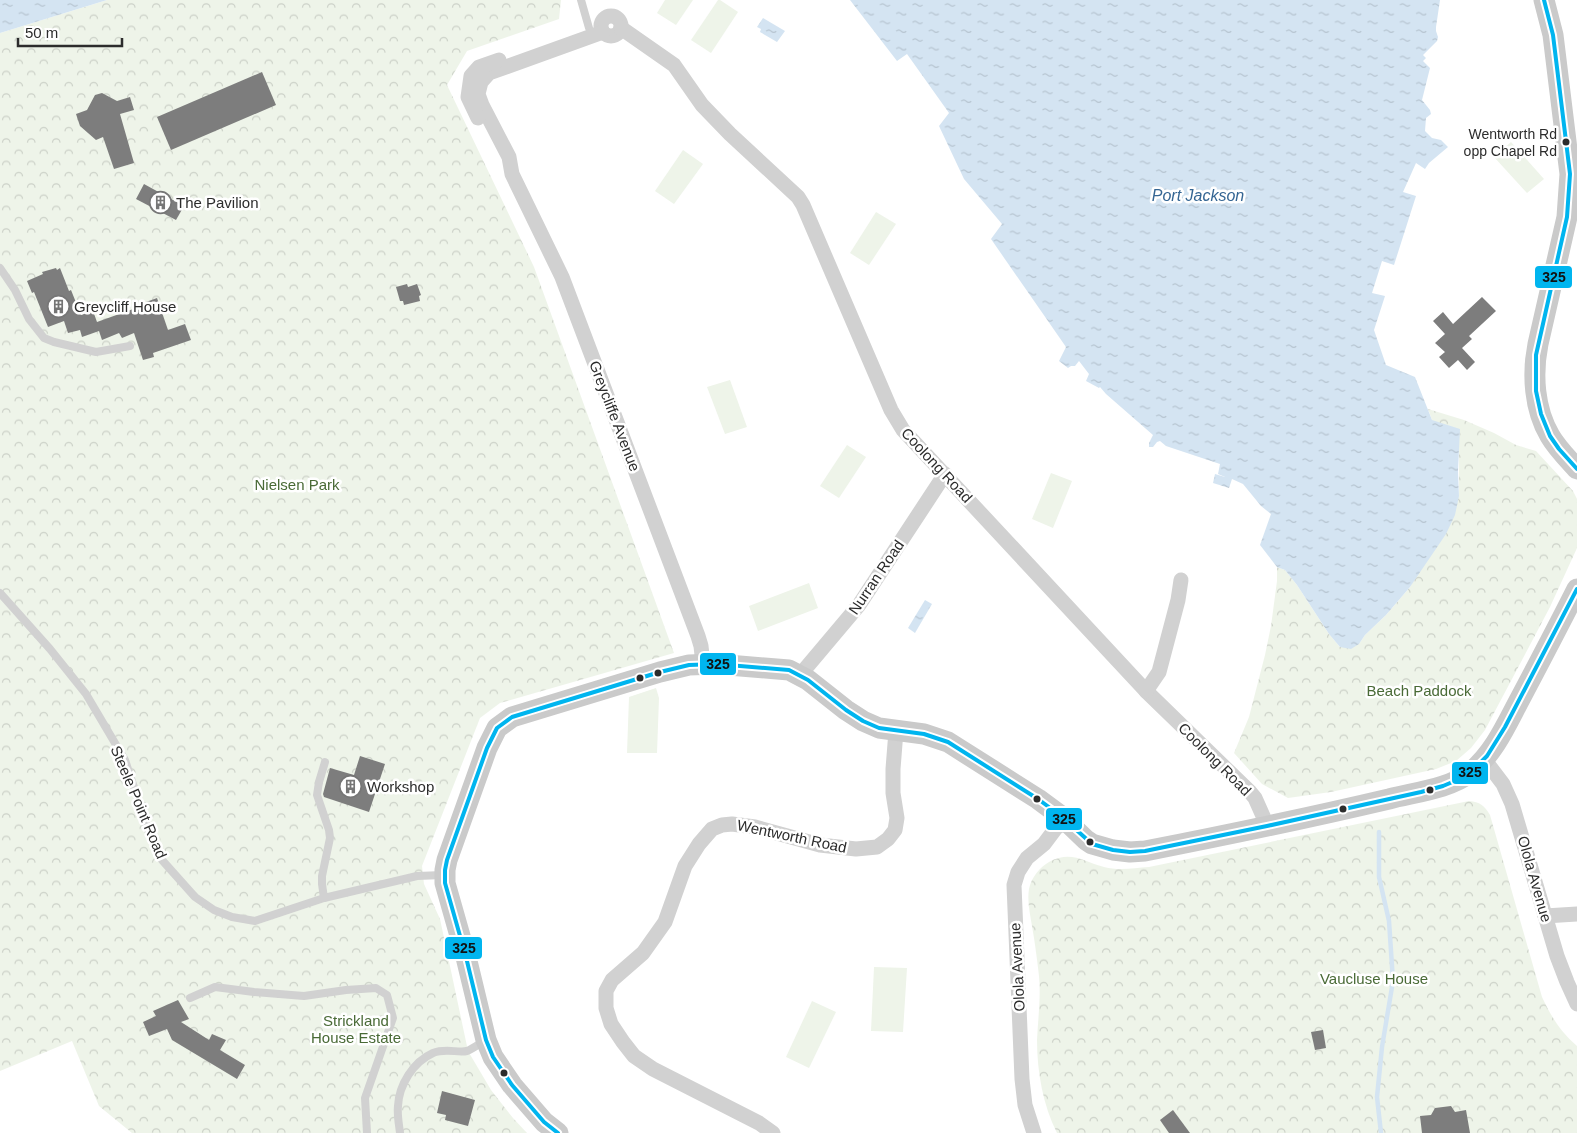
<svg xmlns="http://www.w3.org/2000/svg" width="1577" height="1133" viewBox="0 0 1577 1133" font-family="Helvetica,sans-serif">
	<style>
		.park { fill: url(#park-crowns) }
		.pitch { fill: #eef4e9 }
		.water { fill: url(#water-ripples) }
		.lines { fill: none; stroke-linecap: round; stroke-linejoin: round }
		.stream { stroke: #d4e4f2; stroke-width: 4.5 }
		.building { fill: #7d7d7d }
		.lane { stroke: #d1d1d1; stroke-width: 8 }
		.street { stroke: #d1d1d1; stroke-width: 15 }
		.secondary { stroke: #cacaca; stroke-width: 21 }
		.bus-1-casing { stroke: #fff; stroke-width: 8 }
		.bus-1 { stroke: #00b5ef; stroke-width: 4 }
		.bus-dot { fill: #2c2c2c; stroke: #fff; stroke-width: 2 }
		.labels { text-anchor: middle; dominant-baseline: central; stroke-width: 5; stroke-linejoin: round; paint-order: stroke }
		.bus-label { font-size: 14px; fill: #2c2c2c; stroke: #fff; text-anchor: end }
		.poi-label { font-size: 15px; fill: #2c2c2c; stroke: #fff; text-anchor: start }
		.street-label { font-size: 15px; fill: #2c2c2c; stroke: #fff }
		.park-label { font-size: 15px; fill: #496a36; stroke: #fff }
		.water-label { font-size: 16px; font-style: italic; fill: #346593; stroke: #fff }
		.line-badge { stroke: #fff; stroke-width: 2 }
		.pale-badge-label { font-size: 14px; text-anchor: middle; font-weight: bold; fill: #111 }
	</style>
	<defs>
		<pattern id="park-crowns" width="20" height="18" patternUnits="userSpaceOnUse" patternTransform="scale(1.25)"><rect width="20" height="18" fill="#eef4e9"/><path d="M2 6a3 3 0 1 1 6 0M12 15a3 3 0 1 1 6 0" fill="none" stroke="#ccd1c8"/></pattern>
		<pattern id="water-ripples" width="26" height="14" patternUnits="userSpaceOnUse" patternTransform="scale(1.25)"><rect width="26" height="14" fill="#d4e4f2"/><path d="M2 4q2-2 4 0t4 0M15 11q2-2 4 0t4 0" fill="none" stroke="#b6c4d0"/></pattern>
	</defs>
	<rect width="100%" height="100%" fill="#fff"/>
	<g class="park">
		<polygon points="107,0 561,0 559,19 467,51 447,85 534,267 674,653 500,703 480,718 422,866 424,884 440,919 468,1051 491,1090 513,1118 527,1133 132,1133 99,1106 72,1041 0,1071 0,33"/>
		<polygon points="1428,409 1464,420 1494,433 1516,445 1536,451 1573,491 1577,499 1577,548 1550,607 1485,730 1471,748 1456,761 1436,769 1331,792 1288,798 1262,784 1234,753 1249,717 1265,655 1271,626 1277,581 1277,567 1285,570 1297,585 1329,634 1340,647 1359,644 1365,635 1386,615 1410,587 1459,496 1459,451 1432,420"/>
		<path d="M1469,801c11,1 15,4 21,14l52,182c10,21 18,34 35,49v87h-520c-14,-28 -20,-61 -20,-93 1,-21 4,-43 2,-64 -2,-17 -4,-33 -7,-50 -2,-12 -5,-25 -3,-37 2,-11 11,-22 20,-27 22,-12 35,0 55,5 15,4 30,1 45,0z"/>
	</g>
	<g class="pitch">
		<polygon points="665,0 693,0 676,25 657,13"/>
		<polygon points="718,0 720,0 738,12 711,53 691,40"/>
		<polygon points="1511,142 1544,179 1527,193 1494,157"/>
		<polygon points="683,150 703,164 674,204 655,191"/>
		<polygon points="876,212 896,224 869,265 850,253"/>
		<polygon points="730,380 747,427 725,434 707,387"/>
		<polygon points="847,445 866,457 839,498 820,486"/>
		<polygon points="1051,473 1072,481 1053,528 1032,519"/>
		<polygon points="809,583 818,608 758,631 749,606"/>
		<polygon points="656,688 659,698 657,753 627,753 629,697"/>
		<polygon points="874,967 907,968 903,1032 871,1031"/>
		<polygon points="812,1001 836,1012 809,1068 786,1057"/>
	</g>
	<g class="water">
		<polygon points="0,0 107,0 0,33"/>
		<polygon points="850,0 1440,0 1436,27 1436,31 1438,37 1437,41 1423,55 1426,58 1423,61 1430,68 1422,100 1430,110 1431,114 1426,118 1425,131 1432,138 1441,140 1448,147 1429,163 1425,169 1416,163 1403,192 1416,196 1394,265 1382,261 1372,293 1385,296 1374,330 1386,365 1415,377 1432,420 1460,429 1458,471 1459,496 1455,515 1446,534 1410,587 1386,615 1365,635 1359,644 1351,649 1340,647 1329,634 1297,585 1285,570 1277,567 1260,545 1271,514 1261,506 1243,484 1232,479 1229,488 1213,483 1215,474 1225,477 1218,474 1220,464 1166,446 1160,441 1157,442 1153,447 1149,447 1149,443 1153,435 1106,394 1100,387 1099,388 1086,381 1089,374 1079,361 1075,366 1071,366 1068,368 1059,361 1066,347 991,239 1002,224 964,179 939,126 949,113 907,54 897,61"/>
		<polygon points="763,18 785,31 777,42 760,32 761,29 757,27"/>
		<polygon points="925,600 932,604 915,633 908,628"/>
	</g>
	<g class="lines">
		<polyline class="stream" points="1379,832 1379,877 1389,921 1393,981 1382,1047 1377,1097 1381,1133"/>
	</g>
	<g class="building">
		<polygon points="262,72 276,105 171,150 157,117"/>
		<polygon points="102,93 117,101 130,97 134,110 120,114 134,163 114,169 103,137 96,140 80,126 76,114 87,110 95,95"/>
		<polygon points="144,184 184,206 176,220 136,199"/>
		<polygon points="56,268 57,270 60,268 69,291 71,290 81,315 93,311 97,322 136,308 135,306 157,298 168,330 185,324 191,340 153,353 154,357 143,360 134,333 122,338 119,333 102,340 99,331 82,337 80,330 68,333 64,321 48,327 34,292 32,293 27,281 43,274 42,272"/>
		<polygon points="407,284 408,287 417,284 421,295 419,296 420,301 404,305 403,301 400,301 396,287"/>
		<polygon points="1482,297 1496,311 1469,336 1472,339 1462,348 1475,362 1467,370 1458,360 1449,368 1439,357 1445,352 1435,343 1445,334 1433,321 1443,312 1453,324"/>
		<polygon points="360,756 385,764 369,812 324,797 323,794 330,768 354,775"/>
		<polygon points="178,1000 189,1019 181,1022 209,1040 212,1034 226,1040 220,1050 245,1065 237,1079 172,1040 167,1029 149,1036 143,1022 156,1016 153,1011"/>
		<polygon points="1323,1030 1326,1048 1315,1050 1311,1032"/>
		<polygon points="442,1091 475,1100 468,1126 445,1120 446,1115 437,1113"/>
		<polygon points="1451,1106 1455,1112 1466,1110 1470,1133 1422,1133 1420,1116 1431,1115 1435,1108"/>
		<polygon points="1173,1110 1190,1133 1169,1133 1160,1120"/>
	</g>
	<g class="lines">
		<g class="lane">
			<polyline points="581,0 589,28"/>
			<polyline points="0,268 15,290 29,319 44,338 54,342 96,352 130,346"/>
			<polyline points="0,593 50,649 86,694 125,760 148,830 162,860 195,897 214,910 232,917 255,921 324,898 417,876 443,875"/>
			<polyline points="324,898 322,884 322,876 330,838 329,830 317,795 319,782 325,762"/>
			<polyline points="190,998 215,987 254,992 304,996 346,990 376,988 387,995 393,1018 365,1098 367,1133"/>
			<path d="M400,1133c-1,-9 -3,-18 -2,-27 1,-21 15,-44 35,-53 12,-5 25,0 34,-2 5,-2 12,-7 17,-10"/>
		</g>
		<g class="street">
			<circle cx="611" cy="26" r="10"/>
			<polyline points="621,28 674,65 702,105 730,134 798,197 803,205 891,410 903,430 1146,691 1250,792 1255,798 1267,825"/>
			<polyline points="603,32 489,73 481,82 478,94 482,105 509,157 512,174 562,277 698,636 701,646 703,664"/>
			<polyline points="478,118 468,97 471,76 479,67 499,60"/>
			<polyline points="800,675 859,605 945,474"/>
			<polyline points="1146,691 1159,672 1178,600 1181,580"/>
			<polyline points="1484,759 1503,784 1512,804 1557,956 1567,982 1577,1004"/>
			<polyline points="1545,916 1577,914"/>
			<polyline points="773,1133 759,1123 653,1069 634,1056 623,1042 611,1024 606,1008 606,991 612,980 643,953 665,922 685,866 699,844 712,829 722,825 732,824 755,827 820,845 856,849 877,847 888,839 895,830 897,818 893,793 893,769 896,731"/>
			<polyline points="1034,1133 1025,1105 1022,1079 1014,885 1018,872 1027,858 1044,844 1056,828 1067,821"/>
		</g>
		<g class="secondary">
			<path d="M1544,0l9,35 17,139 -3,43 -29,127c-6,30 -4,65 12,92 7,12 18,23 27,33"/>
			<path d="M558,1133l-14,-11 -32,-37 -19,-28 -7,-17 -20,-83 -21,-74v-13l2,-10 40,-112 10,-20 15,-11 148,-45 29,-7 27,-1 73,6 19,10 38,30 17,11 16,7 45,6 24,8 90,57 23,17 25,24 6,4 21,6 17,2 15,-1c82,-16 163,-33 244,-52 27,-7 60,-10 82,-27 24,-20 36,-49 50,-75 19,-36 38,-72 56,-108"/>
		</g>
		<defs>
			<g id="bus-1">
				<polyline points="1544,0 1553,35 1570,174 1567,217 1536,355 1536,391 1541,414 1550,436 1559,449 1577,469"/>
				<polyline points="558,1133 544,1122 512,1085 493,1057 486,1040 466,957 445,883 445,870 447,860 487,748 497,728 512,717 660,672 689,665 716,664 789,670 808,680 846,710 863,721 879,728 924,734 948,742 1038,799 1061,816 1092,844 1113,850 1130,852 1145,851 1267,826 1421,792 1443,786 1462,778 1471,772 1487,756 1505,727 1577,589"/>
			</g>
		</defs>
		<use href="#bus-1" class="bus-1-casing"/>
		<use href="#bus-1" class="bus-1"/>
	</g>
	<defs>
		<symbol id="building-ring" viewBox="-11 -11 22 22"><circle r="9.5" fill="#fff" stroke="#767676" stroke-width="1.5"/><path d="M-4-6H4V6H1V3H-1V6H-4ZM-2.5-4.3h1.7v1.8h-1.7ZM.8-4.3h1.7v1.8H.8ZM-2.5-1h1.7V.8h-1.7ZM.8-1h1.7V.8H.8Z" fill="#767676"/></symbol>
	</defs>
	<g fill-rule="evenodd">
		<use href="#building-ring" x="148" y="190" width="25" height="25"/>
		<use href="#building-ring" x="46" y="294" width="25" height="25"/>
		<use href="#building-ring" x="338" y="774" width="25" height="25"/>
	</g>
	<g class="bus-dot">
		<circle cx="1566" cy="142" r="4.5"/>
		<circle cx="658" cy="673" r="4.5"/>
		<circle cx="640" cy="678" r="4.5"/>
		<circle cx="1430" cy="790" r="4.5"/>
		<circle cx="1037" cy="799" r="4.5"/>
		<circle cx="1343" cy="809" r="4.5"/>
		<circle cx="1090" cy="842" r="4.5"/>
		<circle cx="504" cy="1073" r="4.5"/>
	</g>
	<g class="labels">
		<g class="bus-label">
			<text x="1557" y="134">Wentworth Rd<tspan x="1557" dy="17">opp Chapel Rd</tspan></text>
		</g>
		<g class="poi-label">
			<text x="176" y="202">The Pavilion</text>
			<text x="74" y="306">Greycliff House</text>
			<text x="367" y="786">Workshop</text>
		</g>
		<g class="street-label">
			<text transform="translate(615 416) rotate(69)">Greycliffe Avenue</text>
			<text transform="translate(937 465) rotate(47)">Coolong Road</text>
			<text transform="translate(876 577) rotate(-56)">Nurran Road</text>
			<text transform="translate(1215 759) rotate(45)">Coolong Road</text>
			<text transform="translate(139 802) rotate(67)">Steele Point Road</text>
			<text transform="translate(792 836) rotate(12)">Wentworth Road</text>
			<text transform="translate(1535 879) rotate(74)">Olola Avenue</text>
			<text transform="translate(1017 967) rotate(-93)">Olola Avenue</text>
		</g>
		<g class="park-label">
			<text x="297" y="484">Nielsen Park</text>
			<text x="1419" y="690">Beach Paddock</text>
			<text x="1374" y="978">Vaucluse House</text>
			<text x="356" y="1020">Strickland<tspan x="356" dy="17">House Estate</tspan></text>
		</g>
		<g class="water-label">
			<text x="1198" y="195">Port Jackson</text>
		</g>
	</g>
	<g class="line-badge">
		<rect x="1534" y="265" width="39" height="24" rx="5" fill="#00b5ef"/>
		<rect x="699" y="652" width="38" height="24" rx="5" fill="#00b5ef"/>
		<rect x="1451" y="761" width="38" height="24" rx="5" fill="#00b5ef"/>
		<rect x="1045" y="807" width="38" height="24" rx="5" fill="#00b5ef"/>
		<rect x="444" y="936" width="39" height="24" rx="5" fill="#00b5ef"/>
	</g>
	<g class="pale-badge-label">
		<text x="1554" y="282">325</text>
		<text x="718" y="669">325</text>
		<text x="1470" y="777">325</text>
		<text x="1064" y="824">325</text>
		<text x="464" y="953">325</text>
	</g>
	<path d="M18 38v8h104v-8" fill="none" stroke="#2c2c2c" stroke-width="2.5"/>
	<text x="25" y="38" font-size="15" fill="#2c2c2c" stroke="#ffffff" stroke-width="4" paint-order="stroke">50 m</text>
</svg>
